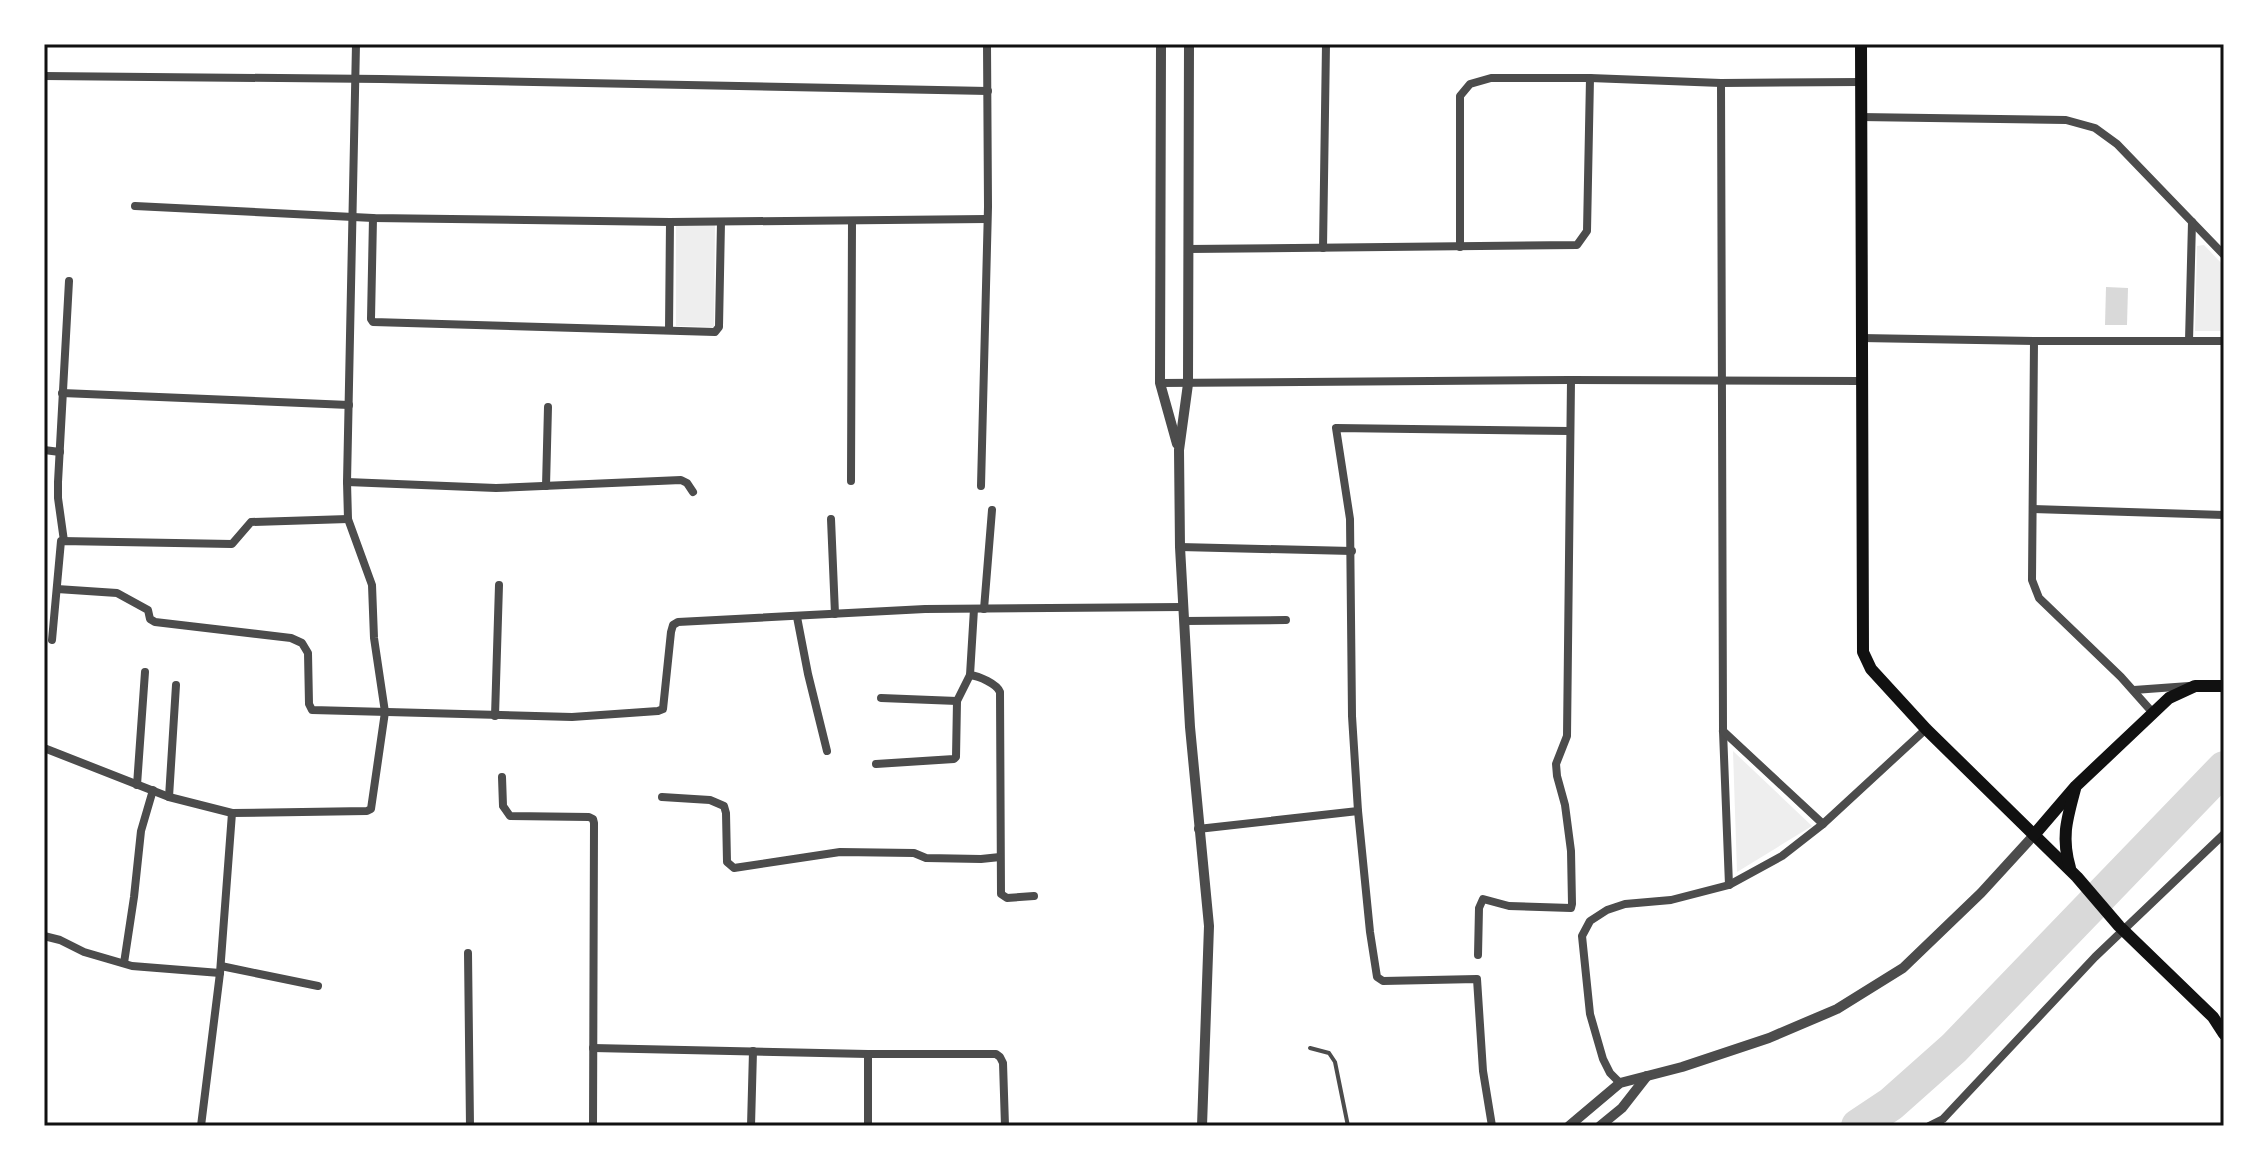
<svg xmlns="http://www.w3.org/2000/svg" width="2268" height="1170" viewBox="0 0 2268 1170" font-family="Barlow,sans-serif">
	<style>
		.green { fill: #eee }
		.water { fill: #d9d9d9 }
		.lines { fill: none; stroke-linecap: round; stroke-linejoin: round }
		.river { stroke: #d9d9d9; stroke-width: 34 }
		.service { stroke: #4c4c4c; stroke-width: 4 }
		.minor { stroke: #4c4c4c; stroke-width: 8 }
		.tertiary { stroke: #4c4c4c; stroke-width: 10 }
		.secondary { stroke: #111; stroke-width: 12 }
		.neatline { fill: none; stroke: #111; stroke-width: 3 }
	</style>
	<rect width="100%" height="100%" fill="#fff"/>
	<g class="green">
		<polygon points="676,225 715,225 714,327 676,326"/>
		<polygon points="2204,245 2224,266 2224,331 2195,331 2197,246"/>
		<polygon points="1733,751 1812,826 1737,872"/>
	</g>
	<polygon class="water" points="2106,287 2128,288 2127,325 2105,325"/>
	<g class="lines">
		<polyline class="river" points="1858,1126 1891,1104 1954,1048 2224,768"/>
		<polyline class="service" points="1310,1048 1329,1053 1335,1062 1348,1126"/>
		<g class="minor">
			<polyline points="44,76 381,79 988,91"/>
			<polyline points="1721,83 1723,731 1729,885"/>
			<polyline points="1860,117 2066,120 2095,128 2117,144 2224,255"/>
			<polyline points="135,206 373,218 670,222 987,219"/>
			<polyline points="373,218 371,319 373,322 715,332 719,327 721,222"/>
			<polyline points="1460,247 1460,96 1470,84 1491,78 1590,78 1721,83 1860,82"/>
			<polyline points="1323,248 1326,44"/>
			<polyline points="1188,249 1577,245 1587,231 1590,78"/>
			<polyline points="669,330 670,222"/>
			<polyline points="1861,338 2034,341 2224,341"/>
			<polyline points="2034,341 2032,580 2039,598 2121,677 2153,713"/>
			<polyline points="2189,341 2192,222"/>
			<polyline points="1160,383 1571,380 1861,381"/>
			<polyline points="62,393 349,405"/>
			<polyline points="44,450 60,452"/>
			<polyline points="851,481 852,221"/>
			<polyline points="347,482 496,488 681,480 687,483 693,492"/>
			<polyline points="546,486 548,407"/>
			<polyline points="981,486 988,207 987,44"/>
			<polyline points="2033,509 2224,515"/>
			<polyline points="831,519 835,614"/>
			<polyline points="64,541 58,498 58,482 69,281"/>
			<polyline points="1180,547 1352,551"/>
			<polyline points="57,589 117,593 148,610 150,619 155,622 291,638 302,643 308,653 309,704 312,710 572,717 658,711 663,709 671,632 673,625 678,622 925,609 1183,607"/>
			<path d="M974,609l-4,66c9,1 27,9 30,17l1,202 6,4 27,-2"/>
			<polyline points="984,609 992,510"/>
			<polyline points="797,617 808,674 827,751"/>
			<polyline points="1184,621 1286,620"/>
			<polyline points="52,640 61,541 232,544 251,522 348,519"/>
			<polyline points="2134,690 2189,686"/>
			<polyline points="881,698 957,701"/>
			<polyline points="495,716 499,585"/>
			<polyline points="1723,731 1823,824"/>
			<polyline points="44,748 169,797 232,813 367,811 371,809 385,712 374,638 372,585 348,519 347,482 356,44"/>
			<polyline points="876,764 954,759 956,757 957,701 970,675"/>
			<polyline points="502,777 503,806 510,816 589,817 593,819 594,823 593,1126"/>
			<polyline points="137,785 145,672"/>
			<polyline points="169,797 176,685"/>
			<polyline points="662,797 710,800 724,806 726,813 727,862 734,868 840,852 914,853 926,858 981,859 1000,857"/>
			<polyline points="1198,829 1358,811"/>
			<polyline points="44,936 60,940 84,952 132,966 220,973"/>
			<polyline points="468,953 470,1126"/>
			<polyline points="1478,955 1479,908 1483,899 1509,906 1571,908 1572,904 1571,851 1565,805 1557,776 1556,764 1567,736 1571,380"/>
			<polyline points="124,963 134,897 141,831 153,790"/>
			<polyline points="221,966 318,986"/>
			<polyline points="593,1048 868,1054 996,1054 1000,1057 1003,1063 1005,1126"/>
			<polyline points="868,1054 868,1126"/>
			<polyline points="1620,1083 1610,1073 1603,1059 1590,1014 1582,936 1590,921 1607,910 1625,904 1671,900 1729,885 1782,856 1823,824 1926,729"/>
			<polyline points="201,1126 220,973 232,813"/>
			<polyline points="751,1126 753,1051"/>
			<polyline points="1492,1126 1483,1071 1477,979 1383,981 1377,977 1370,932 1358,811 1352,716 1350,519 1336,428 1570,431"/>
			<polyline points="1929,1126 1943,1119 2095,957 2224,834"/>
		</g>
		<g class="tertiary">
			<polyline points="1161,44 1160,383 1177,444"/>
			<polyline points="1189,44 1188,384 1179,450 1180,547 1190,727 1209,926 1202,1126"/>
			<polyline points="1569,1126 1620,1083 1682,1067 1769,1038 1837,1009 1903,968 1981,893 2034,835"/>
			<polyline points="1600,1126 1622,1108 1647,1076"/>
		</g>
		<g class="secondary">
			<polyline points="1861,44 1863,652 1871,669 1926,729 2077,877 2119,926 2213,1017 2224,1034"/>
			<polyline points="2034,835 2076,786 2169,698 2195,686 2224,686"/>
			<path d="M2070,868c-9,-31 -3,-49 5,-79"/>
		</g>
	</g>
	<rect width="2268" height="1170" fill="none" stroke="#ffffff" stroke-width="92"/>
	<rect x="46" y="46" width="2176" height="1078" class="neatline"/>
</svg>
